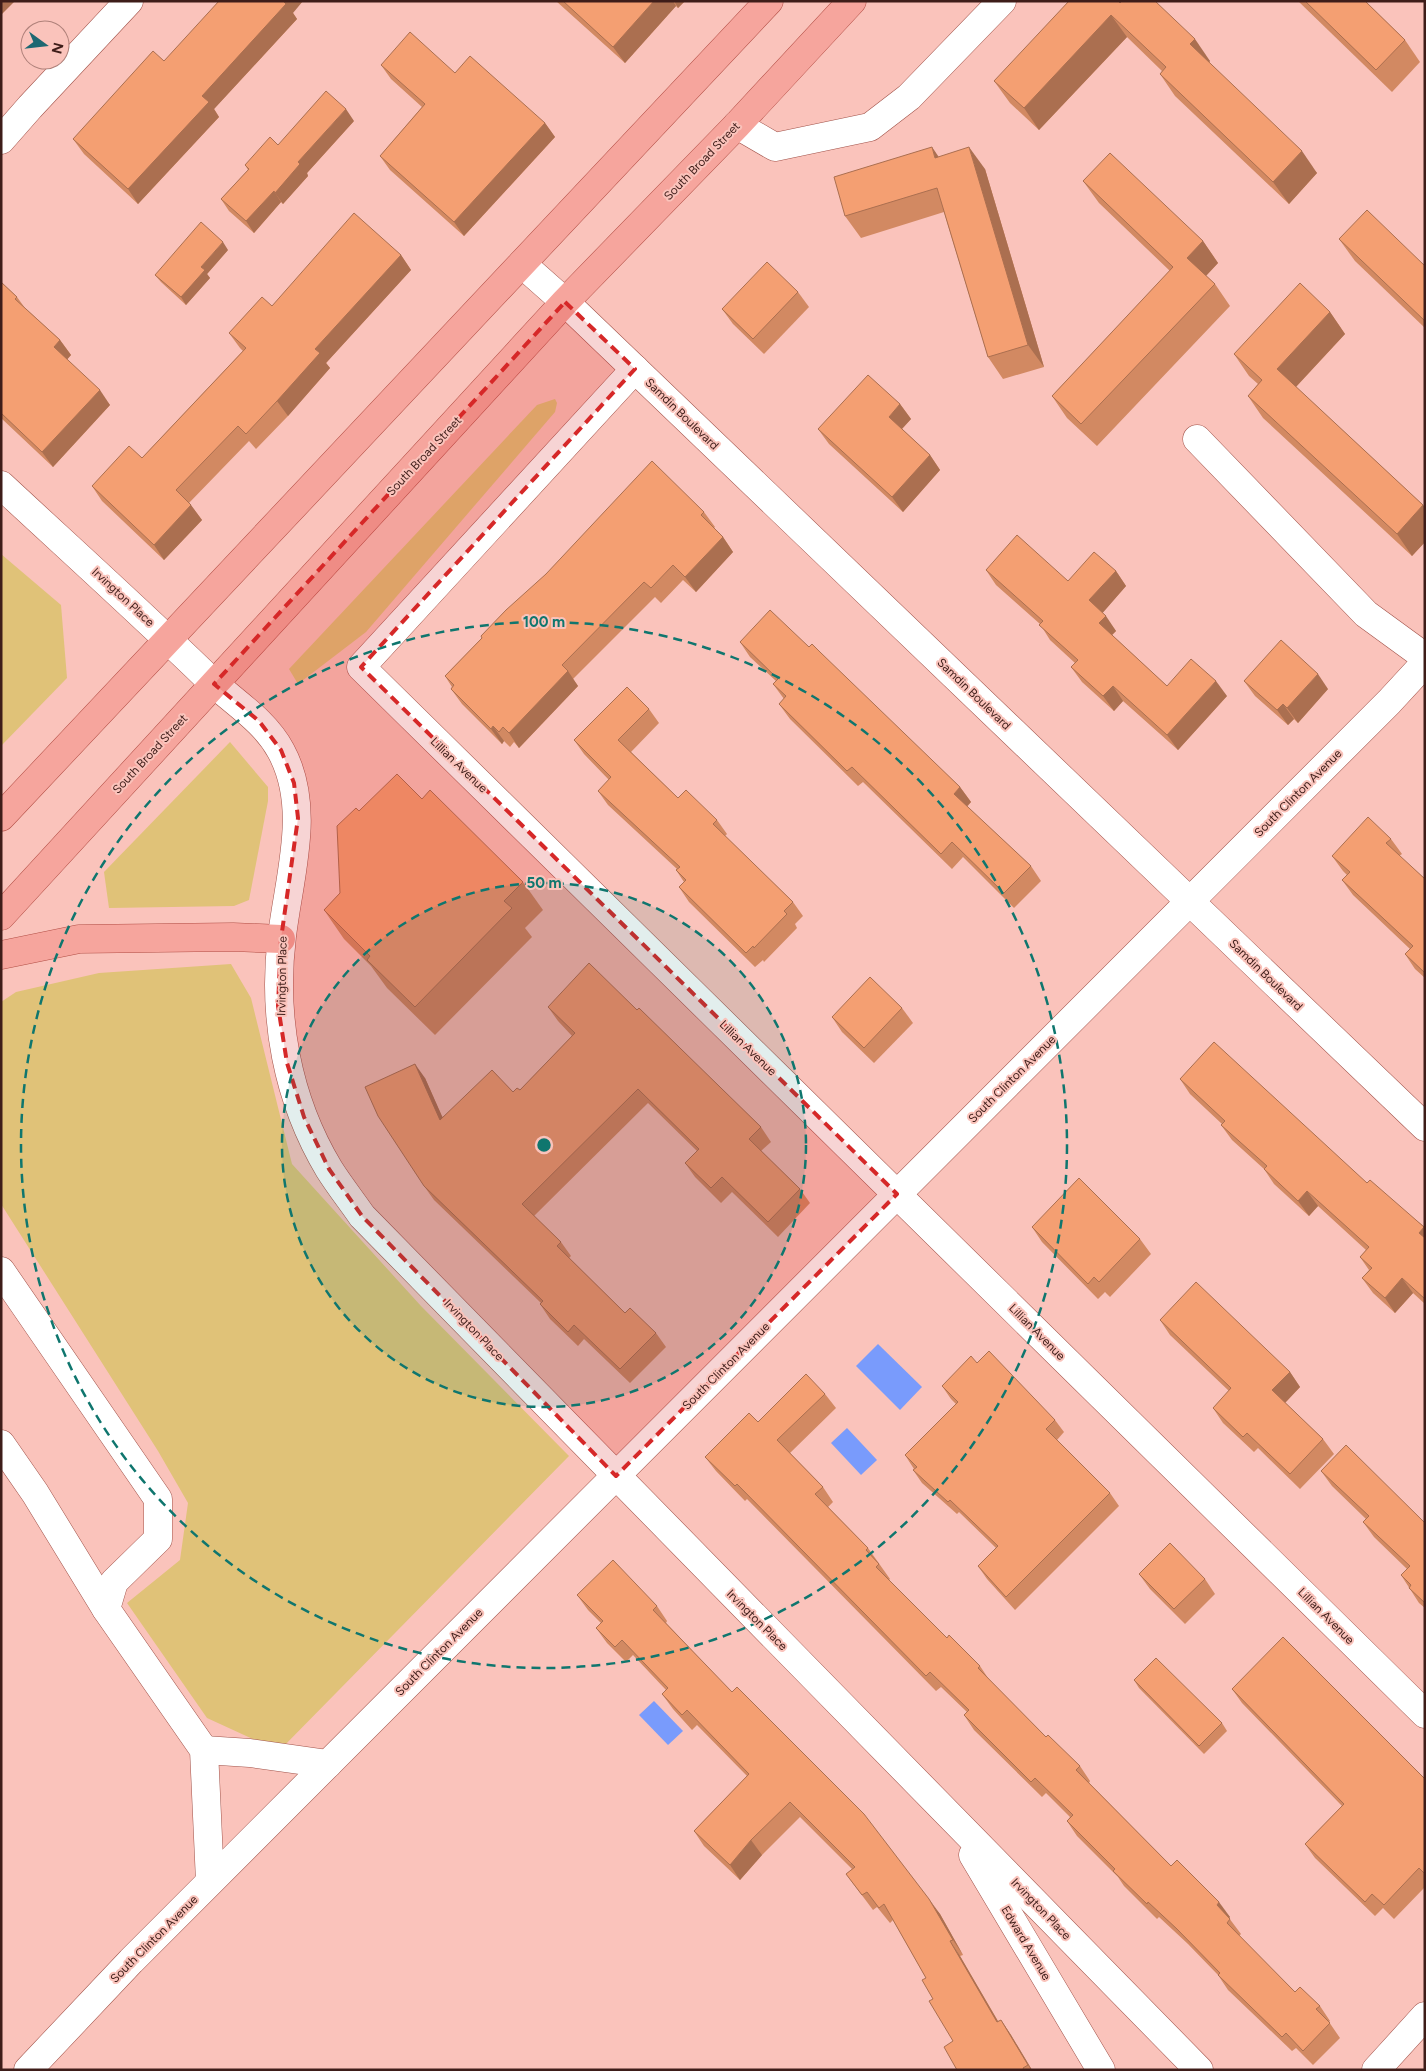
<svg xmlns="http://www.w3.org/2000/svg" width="1426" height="2071" viewBox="0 0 1426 2071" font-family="Figtree,sans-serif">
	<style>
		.green { fill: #e0c278 }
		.water { fill: #799bfc }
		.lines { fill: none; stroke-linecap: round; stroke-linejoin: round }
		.minor-casing { stroke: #a15249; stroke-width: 29 }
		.major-casing { stroke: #b24e45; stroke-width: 29 }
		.minor { stroke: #fff; stroke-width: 28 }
		.major { stroke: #f6a59d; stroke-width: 28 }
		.wall { fill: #d28962 }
		.shaded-wall { fill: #ab6f50 }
		.building { fill: #f49f72; stroke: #ab6f50 }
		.marked { fill: #d62828; fill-opacity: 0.2; stroke: #d62828; stroke-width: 4; stroke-dasharray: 10 6; stroke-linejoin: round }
		.ring { fill: none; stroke: #0f766e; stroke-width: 2.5; stroke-dasharray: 9 6 }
		.labels { text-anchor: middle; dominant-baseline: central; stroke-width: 4; stroke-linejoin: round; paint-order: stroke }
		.street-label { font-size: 12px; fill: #3e1d19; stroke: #fac3bb }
		.centre { fill: #0f766e; stroke: #fac3bb; stroke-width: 2.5 }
		.ring-label { font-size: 15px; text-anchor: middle; font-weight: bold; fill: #0f766e; stroke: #fac3bb; stroke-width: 4; stroke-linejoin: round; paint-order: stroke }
	</style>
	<rect width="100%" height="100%" fill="#fac3bb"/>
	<g class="green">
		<polygon points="555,399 557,403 555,412 366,632 298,684 289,669 537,405"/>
		<polygon points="1,554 61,605 67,678 1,746"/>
		<polygon points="230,742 268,787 268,801 249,900 234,906 109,908 104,872"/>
		<polygon points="231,964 251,998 292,1164 421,1306 569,1456 279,1751 207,1718 127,1603 180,1560 188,1503 158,1451 1,1204 1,1002 16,992 99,973"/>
	</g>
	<g class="water">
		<polygon points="878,1344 922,1387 900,1410 856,1366"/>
		<polygon points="847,1428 877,1460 861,1475 831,1443"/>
		<polygon points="654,1701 683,1731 668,1745 639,1715"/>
	</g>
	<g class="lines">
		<defs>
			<g id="minor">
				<polyline points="737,125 775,147 870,127 909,97 1002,1"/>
				<polyline points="1,140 30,107 129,1"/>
				<polyline points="522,264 565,302 1425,1127"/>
				<polyline points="635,369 361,667 1425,1714"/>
				<polyline points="1197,439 1366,614 1425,657"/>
				<path d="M1,485c70,65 141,129 209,195 25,23 55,41 71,71 31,57 8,125 1,185 -10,81 5,163 47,233 10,16 22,31 33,47l837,854"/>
				<polyline points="1,1271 158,1499 158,1539 114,1582 106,1609 204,1750 210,1881"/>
				<polyline points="1,1444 35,1493 106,1609"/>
				<polyline points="204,1750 250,1753 328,1764"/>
				<polyline points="973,1855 1101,2070"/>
				<polyline points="28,2070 131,1961 1389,702 1425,663"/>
				<polyline points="1376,2070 1425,2016"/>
			</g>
			<g id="major">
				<polyline points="1,817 769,1"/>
				<polyline points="1,916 565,302 737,125 852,1"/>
				<polyline points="1,955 79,939 233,937 281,939"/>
			</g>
		</defs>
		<use href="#minor" class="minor-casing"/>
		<use href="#major" class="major-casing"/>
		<use href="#minor" class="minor"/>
		<use href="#major" class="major"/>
	</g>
	<g class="wall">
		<polygon points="556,1 685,1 678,8 676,6 625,63"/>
		<polygon points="1298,1 1365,1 1405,40 1420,62 1392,92"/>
		<polygon points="1120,3 1210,61 1209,63 1317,173 1289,204 1175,96 1160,74 1162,71 1127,37 1039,130 1010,103 994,81"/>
		<polygon points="293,13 297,19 214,109 219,117 138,204 84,154 73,139 164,61"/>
		<polygon points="381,65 455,73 545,123 555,137 464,236 390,170 380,156 422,107 391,79"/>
		<polygon points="354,121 307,173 308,176 283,204 281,202 254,233 229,211 221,199 248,170 245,165 278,145"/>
		<polygon points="939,157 985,169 1044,367 1003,379 988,357 944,212 861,238 845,216"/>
		<polygon points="1083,181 1203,241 1218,263 1206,276 1215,284 1230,306 1097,446 1067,418 1052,396 1170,271 1099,203"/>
		<polygon points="1339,239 1425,266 1425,328 1355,261"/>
		<polygon points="228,250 207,274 210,278 186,305 161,282 155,275"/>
		<polygon points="401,255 411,270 326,363 330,368 288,416 256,449 249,441 189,503 202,520 164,560 102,501 92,486 142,458 243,351 240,348 229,333 272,306"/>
		<polygon points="1,282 17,297 25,308 60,340 71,355 67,359 110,405 53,467 1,418"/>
		<polygon points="798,292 809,307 764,354 733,324 722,309"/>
		<polygon points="1330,312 1345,334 1296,387 1425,507 1425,542 1412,556 1263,418 1248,396 1258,384 1249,376 1234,354"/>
		<polygon points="900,404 911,419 902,429 930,455 940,470 903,512 829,444 818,429"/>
		<polygon points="704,512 715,527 714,528 723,537 733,552 696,592 683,580 661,603 655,597 573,679 578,686 519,748 514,742 510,747 504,741 502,744 462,704 451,689 452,687 445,676 482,638 481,636"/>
		<polygon points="986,570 1068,581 1116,571 1126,586 1102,613 1116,631 1112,635 1167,686 1227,696 1178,750 1123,701 1114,711 1082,682 1071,667 1075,663 1050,640 1040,624 996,585"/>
		<polygon points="740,642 809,647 960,787 971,802 967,807 1031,866 1041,881 1014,908 963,857 952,869 863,782 858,786 790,719 779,704 784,699 773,684 776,681 750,657"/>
		<polygon points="1244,681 1328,689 1298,723 1294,719 1288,725 1255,696"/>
		<polygon points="649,709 659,723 631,752 678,798 717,820 727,834 725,836 793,902 803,916 795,924 797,928 764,962 763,960 755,967 689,902 679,887 684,882 676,870 677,869 608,805 598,791 609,780 584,754 574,740"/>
		<polygon points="422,799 523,882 543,910 525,928 532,937 435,1035 387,988 371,966 344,939 324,910 340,893 359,811"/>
		<polygon points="1391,839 1402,854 1399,856 1425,879 1425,978 1415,969 1405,954 1410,949 1353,895 1342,880 1347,875 1343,871 1332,856"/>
		<polygon points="548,1007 637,1010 761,1127 771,1142 761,1151 800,1189 810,1203 778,1237 732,1192 721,1203 695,1177 685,1163 697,1151 648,1103 534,1216 561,1242 571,1256 569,1258 625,1313 656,1333 666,1347 630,1383 584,1339 578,1346 550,1319 540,1304 541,1303 434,1200 424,1186 425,1078 442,1117 520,1090 572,1036 558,1021"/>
		<polygon points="902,1008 913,1023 874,1063 842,1032 832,1017"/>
		<polygon points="1180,1079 1367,1183 1425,1227 1425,1304 1413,1293 1395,1313 1373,1293 1362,1278 1369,1270 1360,1257 1366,1250 1318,1206 1309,1216 1274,1184 1264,1169 1232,1140 1221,1125 1222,1124 1190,1094"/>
		<polygon points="1032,1227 1140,1239 1151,1254 1110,1297 1105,1292 1098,1299 1042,1242"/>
		<polygon points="1160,1320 1290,1372 1300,1387 1285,1403 1323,1439 1334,1454 1300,1489 1258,1448 1254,1452 1223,1423 1213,1408 1229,1391 1170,1335"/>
		<polygon points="977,1363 1055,1420 1064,1432 1057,1440 1110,1493 1119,1506 1015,1610 987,1579 978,1566 996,1548 959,1512 957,1514 922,1483 913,1470 914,1469 905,1455 956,1404 951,1399 942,1386"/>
		<polygon points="825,1394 836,1408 790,1453 823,1487 833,1502 828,1507 868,1548 890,1579 889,1580 947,1638 980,1666 990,1681 1046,1737 1080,1766 1090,1781 1089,1783 1171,1866 1230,1917 1229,1918 1241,1934 1239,1936 1295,1992 1320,2006 1330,2021 1329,2022 1340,2038 1313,2065 1296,2048 1292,2051 1228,1990 1218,1975 1188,1944 1159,1917 1157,1919 1124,1886 1118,1877 1077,1836 1067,1821 1070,1817 1046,1793 1042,1797 974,1730 964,1715 967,1712 941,1687 936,1691 747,1499 745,1501 716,1471 705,1457 758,1422"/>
		<polygon points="1321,1471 1425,1523 1425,1608 1419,1603 1401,1575 1407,1569 1374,1537 1363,1522 1366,1519 1332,1486"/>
		<polygon points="1139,1574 1205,1579 1215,1594 1185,1624 1150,1589"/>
		<polygon points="577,1595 657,1606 667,1621 666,1623 940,1914 963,1955 960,1956 998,2021 1001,2020 1011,2035 1032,2070 957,2070 953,2041 933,1999 926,1978 893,1920 890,1923 877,1907 873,1910 846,1874 852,1869 800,1817 762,1855 740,1880 704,1846 694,1831 747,1776 697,1725 692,1730 673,1709 662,1694 666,1690 633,1655 626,1662 607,1643 596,1628 601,1623 588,1610"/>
		<polygon points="1134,1680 1222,1723 1227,1731 1204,1754 1139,1688"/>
		<polygon points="1232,1689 1425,1779 1425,1887 1394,1919 1383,1908 1375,1916 1315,1858 1305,1844 1342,1806 1242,1703"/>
	</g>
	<g class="shaded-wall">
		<polygon points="1,1 15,1 1,15"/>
		<polygon points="282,1 303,1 293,13 297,19 214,109 219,117 138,204 128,189 202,96"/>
		<polygon points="654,1 673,1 676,6 625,63 613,47"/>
		<polygon points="674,1 685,1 678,8"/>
		<polygon points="1111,15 1127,37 1039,130 1024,108"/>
		<polygon points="1195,39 1210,61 1205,66 1190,44"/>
		<polygon points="346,109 354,121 307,173 308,176 283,204 275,193 298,162"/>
		<polygon points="545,123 555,137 464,236 454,222"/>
		<polygon points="932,147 947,169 935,158"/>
		<polygon points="969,147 985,169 1044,367 1028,345"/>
		<polygon points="1302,151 1317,173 1289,204 1273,182"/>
		<polygon points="274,191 281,202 254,233 246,221"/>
		<polygon points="1203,241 1218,263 1202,280 1187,258"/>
		<polygon points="223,242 228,250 207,274 210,278 186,305 181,297 201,267"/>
		<polygon points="401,255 411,270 326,363 330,368 288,416 277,401 315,349"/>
		<polygon points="1330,312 1345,334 1292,391 1277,369"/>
		<polygon points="60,340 71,355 65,362 54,347"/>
		<polygon points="100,390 110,405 53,467 42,452"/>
		<polygon points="900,404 911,419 899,432 889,417"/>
		<polygon points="930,455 940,470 903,512 892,497"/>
		<polygon points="191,505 202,520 164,560 154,545"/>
		<polygon points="1423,505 1425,507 1425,542 1412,556 1397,534"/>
		<polygon points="723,537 733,552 696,592 685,577"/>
		<polygon points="1116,571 1126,586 1100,616 1089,600"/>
		<polygon points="1106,616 1116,631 1109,638 1099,623"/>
		<polygon points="568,671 578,686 519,748 509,733"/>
		<polygon points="1318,674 1328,689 1298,723 1287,708"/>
		<polygon points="1216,681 1227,696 1178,750 1167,735"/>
		<polygon points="1113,686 1123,701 1114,711 1103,696"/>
		<polygon points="1283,704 1294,719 1288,725 1277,710"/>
		<polygon points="493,726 504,741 502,744 491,729"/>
		<polygon points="960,787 971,802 964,809 954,794"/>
		<polygon points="415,1064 425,1078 450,1134 440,1120"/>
		<polygon points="1307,1191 1318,1206 1309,1216 1298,1201"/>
		<polygon points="1424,1227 1425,1227 1425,1241 1419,1233"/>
		<polygon points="1402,1278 1413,1293 1395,1313 1385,1298"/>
		<polygon points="1290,1372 1300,1387 1283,1405 1272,1390"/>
		<polygon points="751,1840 762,1855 740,1880 730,1865"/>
		<polygon points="929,1899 940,1914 963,1955 953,1940"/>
		<polygon points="1219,1902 1230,1917 1227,1920 1217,1905"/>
		<polygon points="950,1941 960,1956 1007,2037 997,2022"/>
		<polygon points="1001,2020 1011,2035 1032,2070 1031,2070"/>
	</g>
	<g class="building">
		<polygon points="219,1 283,1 286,4 202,96 209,102 128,189 73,139 153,51 164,61"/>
		<polygon points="563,1 654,1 613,47"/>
		<polygon points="1069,1 1118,1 1120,3 1122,1 1155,1 1195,39 1190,44 1302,151 1273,182 1160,74 1166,67 1111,15 1024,108 994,81"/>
		<polygon points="1305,1 1365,1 1405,40 1376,70"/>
		<polygon points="410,32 455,73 470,56 545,123 454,222 380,156 425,104 381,65"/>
		<polygon points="326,91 346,109 298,162 300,164 275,193 274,191 246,221 221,199 249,169 245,165 270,137 278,145"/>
		<polygon points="932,147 935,158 969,147 1028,345 988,357 937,188 845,216 834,177"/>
		<polygon points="1110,153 1203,241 1187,258 1215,284 1081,424 1052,396 1173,267 1083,181"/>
		<polygon points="1367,210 1425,266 1425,321 1339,239"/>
		<polygon points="354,213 401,255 315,349 320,353 277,401 246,434 238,426 176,490 191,505 154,545 92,486 129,446 142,458 246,348 229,333 262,297 272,306"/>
		<polygon points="201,222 223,242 201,267 205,270 181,297 155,275"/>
		<polygon points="767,262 798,292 753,339 722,309"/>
		<polygon points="1,282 17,297 15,299 60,340 54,347 100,390 42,452 1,413"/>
		<polygon points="1300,283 1330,312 1277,369 1423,505 1397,534 1248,396 1262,380 1234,354"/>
		<polygon points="868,375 900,404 889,417 930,455 892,497 818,429"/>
		<polygon points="652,461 704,512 701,515 723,537 685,577 673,565 651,588 644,582 562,665 568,671 509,733 503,727 499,732 493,726 491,729 451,689 454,685 445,676 482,638 481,636 506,610 546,574"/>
		<polygon points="1017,535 1068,581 1094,552 1116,571 1089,600 1106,616 1099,623 1167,686 1191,659 1216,681 1167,735 1113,686 1103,696 1071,667 1078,660 1039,625 1043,621 986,570"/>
		<polygon points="770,610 809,647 812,644 820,652 960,787 954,794 1031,866 1004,893 952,842 941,854 852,767 847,771 779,704 786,696 773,684 778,679 740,642"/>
		<polygon points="1281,640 1318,674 1287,708 1283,704 1277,710 1244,681"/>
		<polygon points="627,687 649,709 618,740 678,798 686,790 717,820 713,824 793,902 784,911 787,914 754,948 753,946 746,953 679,887 686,880 676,870 680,867 598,791 611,777 574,740"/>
		<polygon points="397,774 422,799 430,790 523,882 504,901 512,908 415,1007 367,960 370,956 324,910 340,893 337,826 356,808 359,811"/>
		<polygon points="1368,817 1391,839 1386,843 1425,879 1425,973 1405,954 1413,946 1342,880 1350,872 1332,856"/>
		<polygon points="589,963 637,1010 639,1008 761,1127 749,1139 800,1189 768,1222 722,1177 711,1188 685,1163 699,1149 638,1089 522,1204 561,1242 557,1246 625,1313 630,1308 656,1333 620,1369 574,1325 568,1332 540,1304 543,1301 424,1186 378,1116 365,1087 415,1064 440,1120 492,1070 513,1092 517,1088 520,1090 575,1033 548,1007"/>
		<polygon points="870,977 902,1008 864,1048 832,1017"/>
		<polygon points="1214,1042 1367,1183 1370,1180 1424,1227 1419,1233 1425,1238 1425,1299 1402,1278 1385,1298 1362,1278 1372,1268 1360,1257 1369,1247 1307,1191 1298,1201 1264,1169 1267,1166 1221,1125 1225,1121 1180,1079"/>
		<polygon points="1079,1178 1140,1239 1099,1282 1094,1277 1088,1284 1032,1227"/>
		<polygon points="1196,1282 1290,1372 1272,1390 1323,1439 1290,1474 1247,1433 1243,1437 1213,1408 1231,1388 1160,1320"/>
		<polygon points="989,1351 1055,1420 1046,1429 1110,1493 1006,1597 978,1566 998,1546 950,1500 948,1502 913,1470 917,1467 905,1455 958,1402 942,1386 971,1356 977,1363"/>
		<polygon points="806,1374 825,1394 777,1440 823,1487 815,1494 868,1548 866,1550 879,1564 876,1567 947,1638 949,1635 980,1666 978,1668 1046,1737 1048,1735 1080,1766 1076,1770 1171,1866 1177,1860 1219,1902 1217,1905 1230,1919 1227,1923 1295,1992 1300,1987 1320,2006 1316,2009 1330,2023 1303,2051 1286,2033 1282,2037 1218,1975 1220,1973 1177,1929 1148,1902 1147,1904 1113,1871 1115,1869 1067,1821 1073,1815 1035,1778 1031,1782 964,1715 969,1710 930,1672 926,1676 737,1484 735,1486 705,1457 749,1413 758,1422"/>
		<polygon points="1346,1445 1425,1523 1425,1603 1409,1588 1411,1585 1401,1575 1410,1566 1363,1522 1369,1516 1321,1471"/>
		<polygon points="1170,1543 1205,1579 1174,1609 1139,1574"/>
		<polygon points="613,1560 657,1606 653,1610 732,1692 737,1687 864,1814 929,1899 953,1940 950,1941 997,2022 1001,2020 1028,2065 1023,2068 1024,2070 957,2070 944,2047 953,2041 929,2001 933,1999 922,1980 926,1978 884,1904 879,1908 867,1892 862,1895 846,1874 855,1867 790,1802 751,1840 730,1865 694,1831 749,1774 687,1710 682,1715 662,1694 668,1688 622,1640 615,1647 596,1628 603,1621 577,1595"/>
		<polygon points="1283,1637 1425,1779 1425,1874 1419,1868 1384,1905 1372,1894 1365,1902 1305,1844 1344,1804 1232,1689"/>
		<polygon points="1156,1658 1222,1723 1199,1746 1134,1680"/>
	</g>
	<path class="marked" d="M565,302l70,67 -274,298 536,527 -281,282 -254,-260 -33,-47 -25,-52 -17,-54 -9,-57 3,-67 17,-121 -4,-35 -13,-33 -22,-29 -45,-37z"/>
	<circle cx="544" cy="1145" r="262" fill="#0f766e" fill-opacity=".12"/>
	<g class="ring">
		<circle cx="544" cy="1145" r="262"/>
		<circle cx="544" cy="1145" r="523"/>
	</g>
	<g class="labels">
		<g class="street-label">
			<text transform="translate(702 161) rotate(-46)">South Broad Street</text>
			<text transform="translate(682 414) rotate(44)">Samdin Boulevard</text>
			<text transform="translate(424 456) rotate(-47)">South Broad Street</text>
			<text transform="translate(123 597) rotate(43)">Irvington Place</text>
			<text transform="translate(974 694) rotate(44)">Samdin Boulevard</text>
			<text transform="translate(150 754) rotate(-47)">South Broad Street</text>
			<text transform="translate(459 765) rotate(44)">Lillian Avenue</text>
			<text transform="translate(1298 793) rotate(-45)">South Clinton Avenue</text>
			<text transform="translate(1266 975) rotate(44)">Samdin Boulevard</text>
			<text transform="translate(282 976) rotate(-89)">Irvington Place</text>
			<text transform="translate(748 1048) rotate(44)">Lillian Avenue</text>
			<text transform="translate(1012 1079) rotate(-45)">South Clinton Avenue</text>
			<text transform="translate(474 1330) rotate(46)">Irvington Place</text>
			<text transform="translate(1037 1332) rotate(45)">Lillian Avenue</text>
			<text transform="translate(726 1366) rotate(-45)">South Clinton Avenue</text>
			<text transform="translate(1326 1616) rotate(45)">Lillian Avenue</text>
			<text transform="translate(757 1620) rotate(45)">Irvington Place</text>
			<text transform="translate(439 1652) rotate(-45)">South Clinton Avenue</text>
			<text transform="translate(1041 1909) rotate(46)">Irvington Place</text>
			<text transform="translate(154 1939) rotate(-45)">South Clinton Avenue</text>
			<text transform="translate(1026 1943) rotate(59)">Edward Avenue</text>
		</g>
	</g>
	<circle cx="544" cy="1145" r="8" class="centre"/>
	<g class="ring-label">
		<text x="544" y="627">100 m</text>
		<text x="544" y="888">50 m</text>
	</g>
	<rect width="1426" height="2071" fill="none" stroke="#3e1d19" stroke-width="5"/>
	<g transform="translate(45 45) rotate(105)"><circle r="24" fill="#fac3bb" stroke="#af817a"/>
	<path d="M0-4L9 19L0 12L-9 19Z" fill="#1d6872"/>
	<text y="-8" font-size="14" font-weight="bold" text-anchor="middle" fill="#3e1d19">N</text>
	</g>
</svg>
